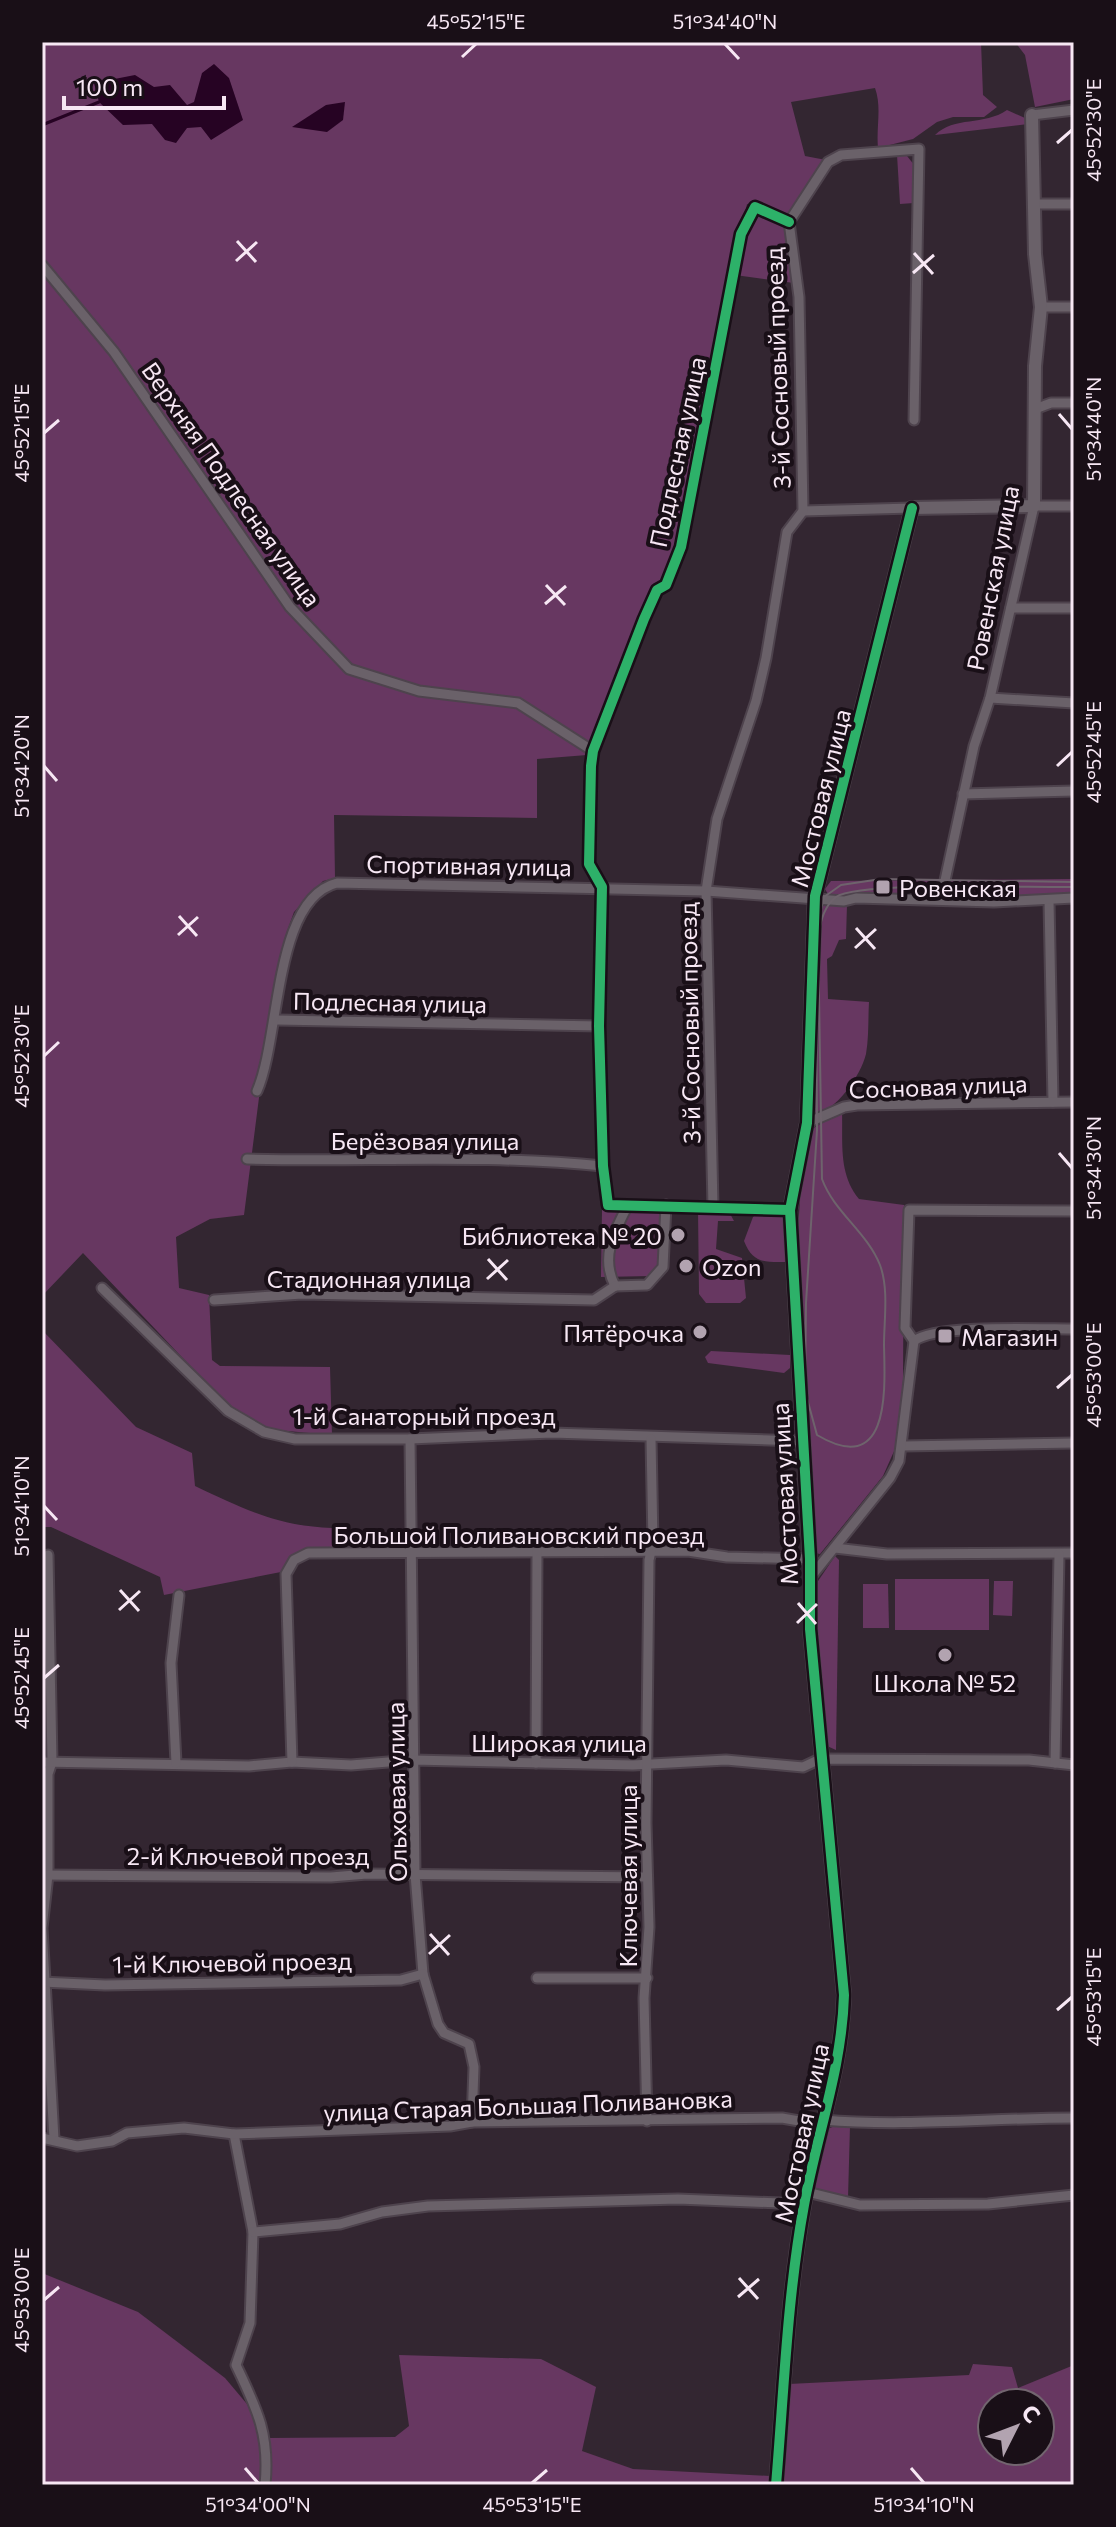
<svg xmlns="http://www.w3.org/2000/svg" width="1116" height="2527" viewBox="0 0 1116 2527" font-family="Commissioner,sans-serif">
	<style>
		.green { fill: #673761; fill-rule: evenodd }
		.water { fill: #260323 }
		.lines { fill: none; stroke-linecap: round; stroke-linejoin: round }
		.stream { stroke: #260323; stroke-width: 3 }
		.minor-casing { stroke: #4e434d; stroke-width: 13 }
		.tertiary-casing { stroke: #4e434d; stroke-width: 16 }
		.minor { stroke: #6a6169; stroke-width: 9 }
		.tertiary { stroke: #6a6169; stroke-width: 12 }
		.tram { stroke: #6e636c; stroke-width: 2 }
		.cycleway-casing { stroke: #190f17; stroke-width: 15 }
		.cycleway { stroke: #2db169; stroke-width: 10 }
		.ticks { fill: none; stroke: #f7e7f4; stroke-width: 3 }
		.poi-dot { fill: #b2a3b0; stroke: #190f17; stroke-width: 3 }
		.labels { text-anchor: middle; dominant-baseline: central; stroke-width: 8; stroke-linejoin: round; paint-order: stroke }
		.street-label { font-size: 24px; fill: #f7e7f4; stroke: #190f17 }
		.poi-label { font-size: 24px; fill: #f7e7f4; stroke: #190f17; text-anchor: start }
		.neatline { fill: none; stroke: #f7e7f4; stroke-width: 3 }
		.ticks-label { font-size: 20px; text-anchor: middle; fill: #f7e7f4 }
	</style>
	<rect width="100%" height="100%" fill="#332631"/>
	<g class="green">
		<path d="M42,42h939l2,53 14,12 -13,10h-31l-16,5 -24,17 -35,9c-2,-21 4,-41 -3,-60l-84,14 14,54 21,4 -39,56 -40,-12 -70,351 -90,200 -50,4v59l-203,-3 1,63 -12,3 -29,31 -9,25 -14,67 -27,211 -34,4 -34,18 3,51 30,7 3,65 8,6 110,1 2,68 -67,-6 -32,-18 -150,-158 -41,43z"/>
		<polygon points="1015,42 1074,42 1074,99 1035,107 1025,55"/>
		<path d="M1007,110l18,8 3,6 -93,11c19,-19 49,-9 72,-25z"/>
		<polygon points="897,155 907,156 915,166 914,203 900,204"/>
		<polygon points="761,212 788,227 794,283 735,275 747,227"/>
		<polygon points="1074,879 1074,895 1048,898 843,898 829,896 825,889 831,881"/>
		<path d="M824,903l23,1 -1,35 -7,1 -7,16 -5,3 1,40 41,3c-1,17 0,35 -3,52 -5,21 -30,58 -53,61l2,-187z"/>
		<path d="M842,1111c1,31 -4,63 17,88l45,6 -1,175 -4,60 -16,36 -63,78 -5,-1 -17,-324 4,-59 10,-41z"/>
		<polygon points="659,1209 659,1267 651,1276 601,1277 602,1210"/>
		<polygon points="698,1210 728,1210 734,1221 718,1221 716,1249 742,1258 746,1298 740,1303 706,1303 699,1294"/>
		<path d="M759,1211h19l6,4 4,47c-23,0 -35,2 -44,-21l9,-24z"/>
		<path d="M42,1330l94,97 56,26 3,33c49,23 82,40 137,42l5,24 -30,-1 -21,20 -122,24 -4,-18 -109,-50h-9z"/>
		<polygon points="711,1351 790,1355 790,1368 784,1373 708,1363 705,1357"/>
		<polygon points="835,1556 839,1560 836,1750 827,1746 824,1740 814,1587"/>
		<rect x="895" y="1579" width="94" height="51"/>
		<polygon points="994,1581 1013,1581 1012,1616 993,1615"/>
		<polygon points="863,1584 888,1584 889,1628 863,1628"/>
		<polygon points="838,2125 850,2126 848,2198 816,2188 814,2183 827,2129"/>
		<polygon points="42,2273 138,2312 225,2378 252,2410 263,2454 261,2485 42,2485"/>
		<polygon points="399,2355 541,2359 596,2387 582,2451 633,2469 770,2476 770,2485 267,2485 271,2453 268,2438 395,2437 409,2426"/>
		<path d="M973,2364l39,3 6,21 56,-23v120h-291l6,-101 180,-9zM992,2403h48v48h-48z"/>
	</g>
	<g class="water">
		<polygon points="214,64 229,78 243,120 211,140 201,127 187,128 176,143 165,140 152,124 123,125 99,102 94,83 135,75 154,87 170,85 187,105 194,102 202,73"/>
		<polygon points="345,102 343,120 327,132 292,127 326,105"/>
	</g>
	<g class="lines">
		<polyline class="stream" points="42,125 99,102"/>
		<defs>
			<g id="minor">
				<polyline points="1032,115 1074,110"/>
				<polyline points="1033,204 1074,204"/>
				<polyline points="789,222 755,207 741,234 681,547 666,585 657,590 644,619 593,751 591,766 589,864 602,887 599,1026 603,1166 608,1205 790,1210"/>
				<polyline points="789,222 828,162 841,155 919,149 914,420"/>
				<polyline points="42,265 114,352 290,607 349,669 419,691 518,703 593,751"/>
				<polyline points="1041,307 1074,307"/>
				<polyline points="1035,409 1051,403 1074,403"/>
				<polyline points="803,511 912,508"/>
				<polyline points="1011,608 1074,608"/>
				<polyline points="990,698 1074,703"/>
				<polyline points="963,794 1074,791"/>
				<polyline points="941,899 974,746 990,698 1034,506 1074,506"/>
				<polyline points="1049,901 1053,1102"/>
				<polyline points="277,1020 599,1026"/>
				<path d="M257,1091c24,-55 16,-192 80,-208l369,8 138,10 12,-3 138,4 80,-4"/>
				<polyline points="807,1123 844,1107 857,1105 1074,1102"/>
				<path d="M247,1159c119,3 237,-5 356,7"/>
				<polyline points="713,1207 706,891 717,819 756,701 766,658 787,532 803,511 799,297 789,222"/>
				<polyline points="615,1286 647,1285 663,1267 666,1205"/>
				<path d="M615,1286c-15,-29 -1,-54 13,-81"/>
				<polyline points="102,1288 228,1411 264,1432 295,1439 410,1439 552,1433 801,1441"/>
				<polyline points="214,1300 302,1294 594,1300 615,1286"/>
				<polyline points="914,1341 905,1328 909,1210 1074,1211"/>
				<polyline points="410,1439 415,1874 423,1974 438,2024 444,2033 469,2044 474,2067 472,2122"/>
				<polyline points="903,1446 1074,1443"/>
				<polyline points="835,1548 887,1554 1074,1553"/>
				<polyline points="48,1555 52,1762 48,1774 48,1875 42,1928 54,2139"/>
				<path d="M810,1578l80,-100 9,-17 15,-120c20,-17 128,-12 160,-12"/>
				<polyline points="42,1762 249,1766 292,1762 351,1765 413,1760 633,1765 726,1760 803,1767 820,1759 1029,1760 1074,1765"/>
				<polyline points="292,1762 286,1574 294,1560 308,1553 688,1551 727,1557 810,1559"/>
				<polyline points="176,1763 171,1663 179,1595"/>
				<polyline points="536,1763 537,1551"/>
				<polyline points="1055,1763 1059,1554"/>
				<polyline points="42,1875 331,1877 367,1874 646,1877"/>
				<polyline points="537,1978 647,1978"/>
				<polyline points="42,1982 105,1985 401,1980 423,1974"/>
				<path d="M823,2120c84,7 167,-2 251,-2"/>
				<polyline points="647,2121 644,1998 649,1927 646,1823 649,1560 653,1543 651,1439"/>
				<path d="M234,2134l19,98 -3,91 -14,42c21,44 34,70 29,120"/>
				<polyline points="42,2138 77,2146 112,2141 127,2133 184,2128 234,2134 450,2126 472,2122 782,2118 822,2125"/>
				<polyline points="807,2192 860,2205 988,2204 1074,2195"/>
				<polyline points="253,2232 340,2224 382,2212 428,2206 678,2199 804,2204"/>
			</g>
			<path id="tertiary" d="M776,2485c8,-94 11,-187 28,-280 13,-71 38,-137 40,-210l-34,-366v-70l-20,-349 17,-87 8,-227 97,-388 122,-2 1,-140 6,-59 -6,-53 -3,-139"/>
		</defs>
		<use href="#minor" class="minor-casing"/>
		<use href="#tertiary" class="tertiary-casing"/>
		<use href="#minor" class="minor"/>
		<use href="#tertiary" class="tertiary"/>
		<path class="tram" d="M1074,882l-193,-3 -40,6 -17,12 -8,34 1,199 -11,173 -1,88 12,44c74,44 68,-47 67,-90 0,-25 5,-56 -4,-80 -13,-33 -46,-53 -58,-86l-4,-244c3,-14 6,-29 18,-38 21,-16 200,-9 238,-10"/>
		<defs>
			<g id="cycleway">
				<polyline points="789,222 755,207 741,234 681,547 666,585 657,590 644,619 593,751 591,766 589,864 602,887 599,1026 603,1166 608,1205 790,1210"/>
				<path d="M776,2485c8,-94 11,-187 28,-280 13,-71 38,-137 40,-210l-34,-366v-70l-20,-349 17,-87 8,-227 97,-388"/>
			</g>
		</defs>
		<use href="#cycleway" class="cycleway-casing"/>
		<use href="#cycleway" class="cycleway"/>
	</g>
	<path class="ticks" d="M725,44l14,15M462,57l14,-13M1057,143l15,-13M237,241l19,21M914,253l19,21M236,261l21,-19M913,273l21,-18M1059,414l13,15M44,433l15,-13M546,585l19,20M545,604l21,-18M44,766l13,15M1057,766l15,-14M179,916l18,20M856,928l19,21M178,935l20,-18M855,948l21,-19M44,1056l15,-14M1059,1153l13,15M488,1259l19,21M487,1279l21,-19M1057,1388l15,-13M44,1506l13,14M120,1590l19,21M798,1603l18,21M119,1610l21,-19M797,1623l20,-19M44,1678l15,-13M430,1934l19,21M429,1954l21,-19M1057,2010l15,-13M739,2278l19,21M738,2297l21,-18M44,2300l15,-13M245,2468l13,15M911,2468l13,15M532,2483l15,-13"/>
	<g class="poi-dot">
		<rect x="875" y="879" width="16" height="16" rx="4"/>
		<circle cx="678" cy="1235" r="8"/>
		<circle cx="686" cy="1266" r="8"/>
		<circle cx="700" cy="1332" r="8"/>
		<rect x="937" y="1328" width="16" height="16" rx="4"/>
		<circle cx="945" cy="1655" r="8"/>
	</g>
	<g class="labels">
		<g class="street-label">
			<text transform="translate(777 368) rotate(-92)">3-й Сосновый проезд</text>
			<text transform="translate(677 452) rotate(-78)">Подлесная улица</text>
			<text transform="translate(232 484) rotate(55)">Верхняя Подлесная улица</text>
			<text transform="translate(992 578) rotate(-79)">Ровенская улица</text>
			<text transform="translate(820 798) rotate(-76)">Мостовая улица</text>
			<text transform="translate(469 865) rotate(1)">Спортивная улица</text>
			<text transform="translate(390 1002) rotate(1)">Подлесная улица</text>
			<text transform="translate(689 1023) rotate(-91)">3-й Сосновый проезд</text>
			<text transform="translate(938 1086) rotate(-2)">Сосновая улица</text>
			<text x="425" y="1140">Берёзовая улица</text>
			<text x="369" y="1278">Стадионная улица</text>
			<text x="424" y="1415">1-й Санаторный проезд</text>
			<text transform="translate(784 1494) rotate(-93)">Мостовая улица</text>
			<text x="519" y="1534">Большой Поливановский проезд</text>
			<text x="559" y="1742">Широкая улица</text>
			<text transform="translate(396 1792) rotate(-91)">Ольховая улица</text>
			<text x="248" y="1855">2-й Ключевой проезд</text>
			<text transform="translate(627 1876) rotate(-90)">Ключевая улица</text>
			<text transform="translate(232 1962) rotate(-1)">1-й Ключевой проезд</text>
			<text transform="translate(528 2105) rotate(-2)">улица Старая Большая Поливановка</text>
			<text transform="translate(801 2133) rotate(-78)">Мостовая улица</text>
		</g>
		<g class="poi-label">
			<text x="899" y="887">Ровенская</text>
			<text x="662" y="1235" text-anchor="end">Библиотека № 20</text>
			<text x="702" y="1266">Ozon</text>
			<text x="684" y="1332" text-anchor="end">Пятёрочка</text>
			<text x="961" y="1336">Магазин</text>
			<text x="945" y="1682" text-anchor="middle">Школа № 52</text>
		</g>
	</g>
	<rect width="1116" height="2527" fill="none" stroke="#190f17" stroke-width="88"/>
	<g transform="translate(1016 2427) rotate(48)"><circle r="38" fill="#190f17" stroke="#72656f" stroke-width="2"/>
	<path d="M0-6L14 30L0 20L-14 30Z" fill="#b2a3b0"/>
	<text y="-12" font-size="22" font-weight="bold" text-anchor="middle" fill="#f7e7f4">С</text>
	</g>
	<path d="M64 96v12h160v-12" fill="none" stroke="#f7e7f4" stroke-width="4"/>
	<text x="76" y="96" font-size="24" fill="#f7e7f4" stroke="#190f17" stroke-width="6" paint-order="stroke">100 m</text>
	<rect x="44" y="44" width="1028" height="2439" class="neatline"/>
	<g class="ticks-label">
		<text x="476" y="29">45°52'15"E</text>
		<text x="725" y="29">51°34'40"N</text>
		<text transform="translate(1094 130) rotate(-90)" y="7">45°52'30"E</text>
		<text transform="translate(1094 429) rotate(-90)" y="7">51°34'40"N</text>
		<text transform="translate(22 433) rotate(-90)" y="7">45°52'15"E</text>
		<text transform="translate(1094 752) rotate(-90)" y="7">45°52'45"E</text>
		<text transform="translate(22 766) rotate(-90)" y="7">51°34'20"N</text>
		<text transform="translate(22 1056) rotate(-90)" y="7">45°52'30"E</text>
		<text transform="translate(1094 1168) rotate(-90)" y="7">51°34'30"N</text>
		<text transform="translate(1094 1375) rotate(-90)" y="7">45°53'00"E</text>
		<text transform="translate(22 1506) rotate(-90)" y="7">51°34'10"N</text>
		<text transform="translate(22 1678) rotate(-90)" y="7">45°52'45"E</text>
		<text transform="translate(1094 1997) rotate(-90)" y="7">45°53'15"E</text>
		<text transform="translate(22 2300) rotate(-90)" y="7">45°53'00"E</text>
		<text x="258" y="2512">51°34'00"N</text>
		<text x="532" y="2512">45°53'15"E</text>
		<text x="924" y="2512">51°34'10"N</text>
	</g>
</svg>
